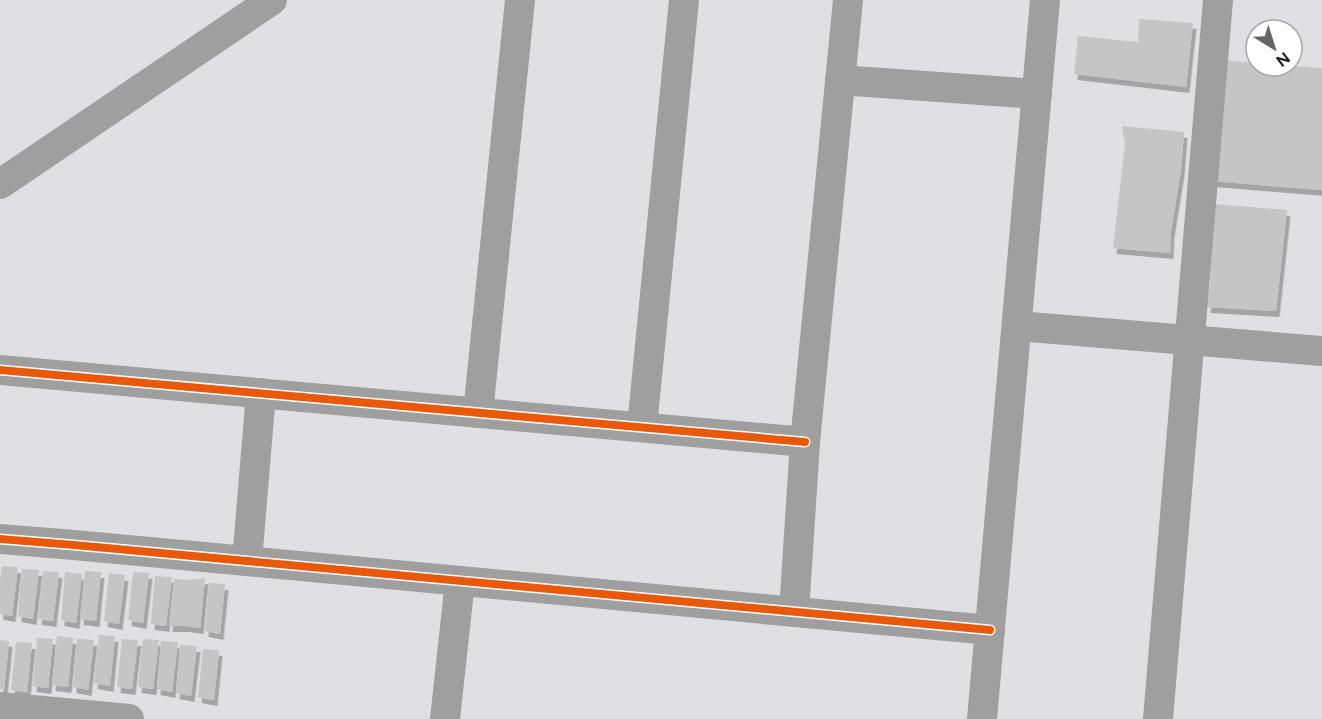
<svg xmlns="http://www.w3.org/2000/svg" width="1322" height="719" viewBox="0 0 1322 719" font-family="Figtree,sans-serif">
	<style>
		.building { fill: #c5c5c8; filter: url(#shadow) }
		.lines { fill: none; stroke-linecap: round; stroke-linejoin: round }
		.minor { stroke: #a09fa0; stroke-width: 30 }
		.cycleway-casing { stroke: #fff; stroke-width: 11 }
		.cycleway { stroke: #e8590c; stroke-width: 8 }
	</style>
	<defs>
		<filter id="shadow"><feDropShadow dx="3.5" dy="6" stdDeviation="0" flood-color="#0004"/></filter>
	</defs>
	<rect width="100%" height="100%" fill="#dfdfe4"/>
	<g class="building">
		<polygon points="1139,19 1193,23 1186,87 1074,74 1078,36 1138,42"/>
		<polygon points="1224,60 1256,63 1256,66 1291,66 1322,68 1322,190 1211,181"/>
		<polygon points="1122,126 1184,132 1181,170 1171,231 1170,253 1113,248 1125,144"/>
		<polygon points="1214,204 1287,210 1276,311 1207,307 1210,284"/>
		<polygon points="2,566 18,567 12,616 0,614 0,580"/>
		<polygon points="22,569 39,570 33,619 18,616"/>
		<polygon points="43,571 59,572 53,621 38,619"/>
		<polygon points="85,571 101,572 96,621 80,619"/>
		<polygon points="65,572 82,574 76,623 61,620"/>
		<polygon points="133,572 149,573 143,623 128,620"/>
		<polygon points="109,573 125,575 119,624 104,621"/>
		<polygon points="155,576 172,577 166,626 151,624"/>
		<polygon points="205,578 200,628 186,626 169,626 174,579 190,580"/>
		<polygon points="209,583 225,584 220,634 205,631"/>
		<polygon points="99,635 115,636 110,686 94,683"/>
		<polygon points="57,636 73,638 68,687 52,685"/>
		<polygon points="37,638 53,639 48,688 33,686"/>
		<polygon points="77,639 94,640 88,690 73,687"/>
		<polygon points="122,639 138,640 132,689 117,687"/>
		<polygon points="143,639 159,640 153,689 138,687"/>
		<polygon points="0,640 9,641 4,690 0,689"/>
		<polygon points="161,641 178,642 172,692 157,689"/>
		<polygon points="16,642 32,643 27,692 11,690"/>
		<polygon points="180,645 197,646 191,696 176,693"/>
		<polygon points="203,649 219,650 214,700 198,697"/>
	</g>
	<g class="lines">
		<g class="minor">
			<polyline points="840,80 1037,94"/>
			<polyline points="0,184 272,0"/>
			<polyline points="1017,326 1322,351"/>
			<polyline points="0,370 805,442"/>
			<polyline points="478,413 520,0"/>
			<polyline points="642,427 684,0"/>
			<polyline points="0,539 74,545 990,630"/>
			<polyline points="247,561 261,393"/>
			<polyline points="794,612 805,442 848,0"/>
			<polyline points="0,707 129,719"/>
			<polyline points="445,719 460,581"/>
			<polyline points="982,719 1045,0"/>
			<polyline points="1158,719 1218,0"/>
		</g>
		<defs>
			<g id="cycleway">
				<polyline points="0,370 805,442"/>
				<polyline points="0,539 74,545 990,630"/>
			</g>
		</defs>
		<use href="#cycleway" class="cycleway-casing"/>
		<use href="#cycleway" class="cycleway"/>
	</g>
	<g transform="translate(1274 48) rotate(142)"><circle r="28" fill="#ffffff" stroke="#a7a7a8" stroke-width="1.5"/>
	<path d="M0-4.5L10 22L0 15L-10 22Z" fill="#656568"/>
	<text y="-9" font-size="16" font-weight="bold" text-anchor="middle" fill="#232326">N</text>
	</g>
</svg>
